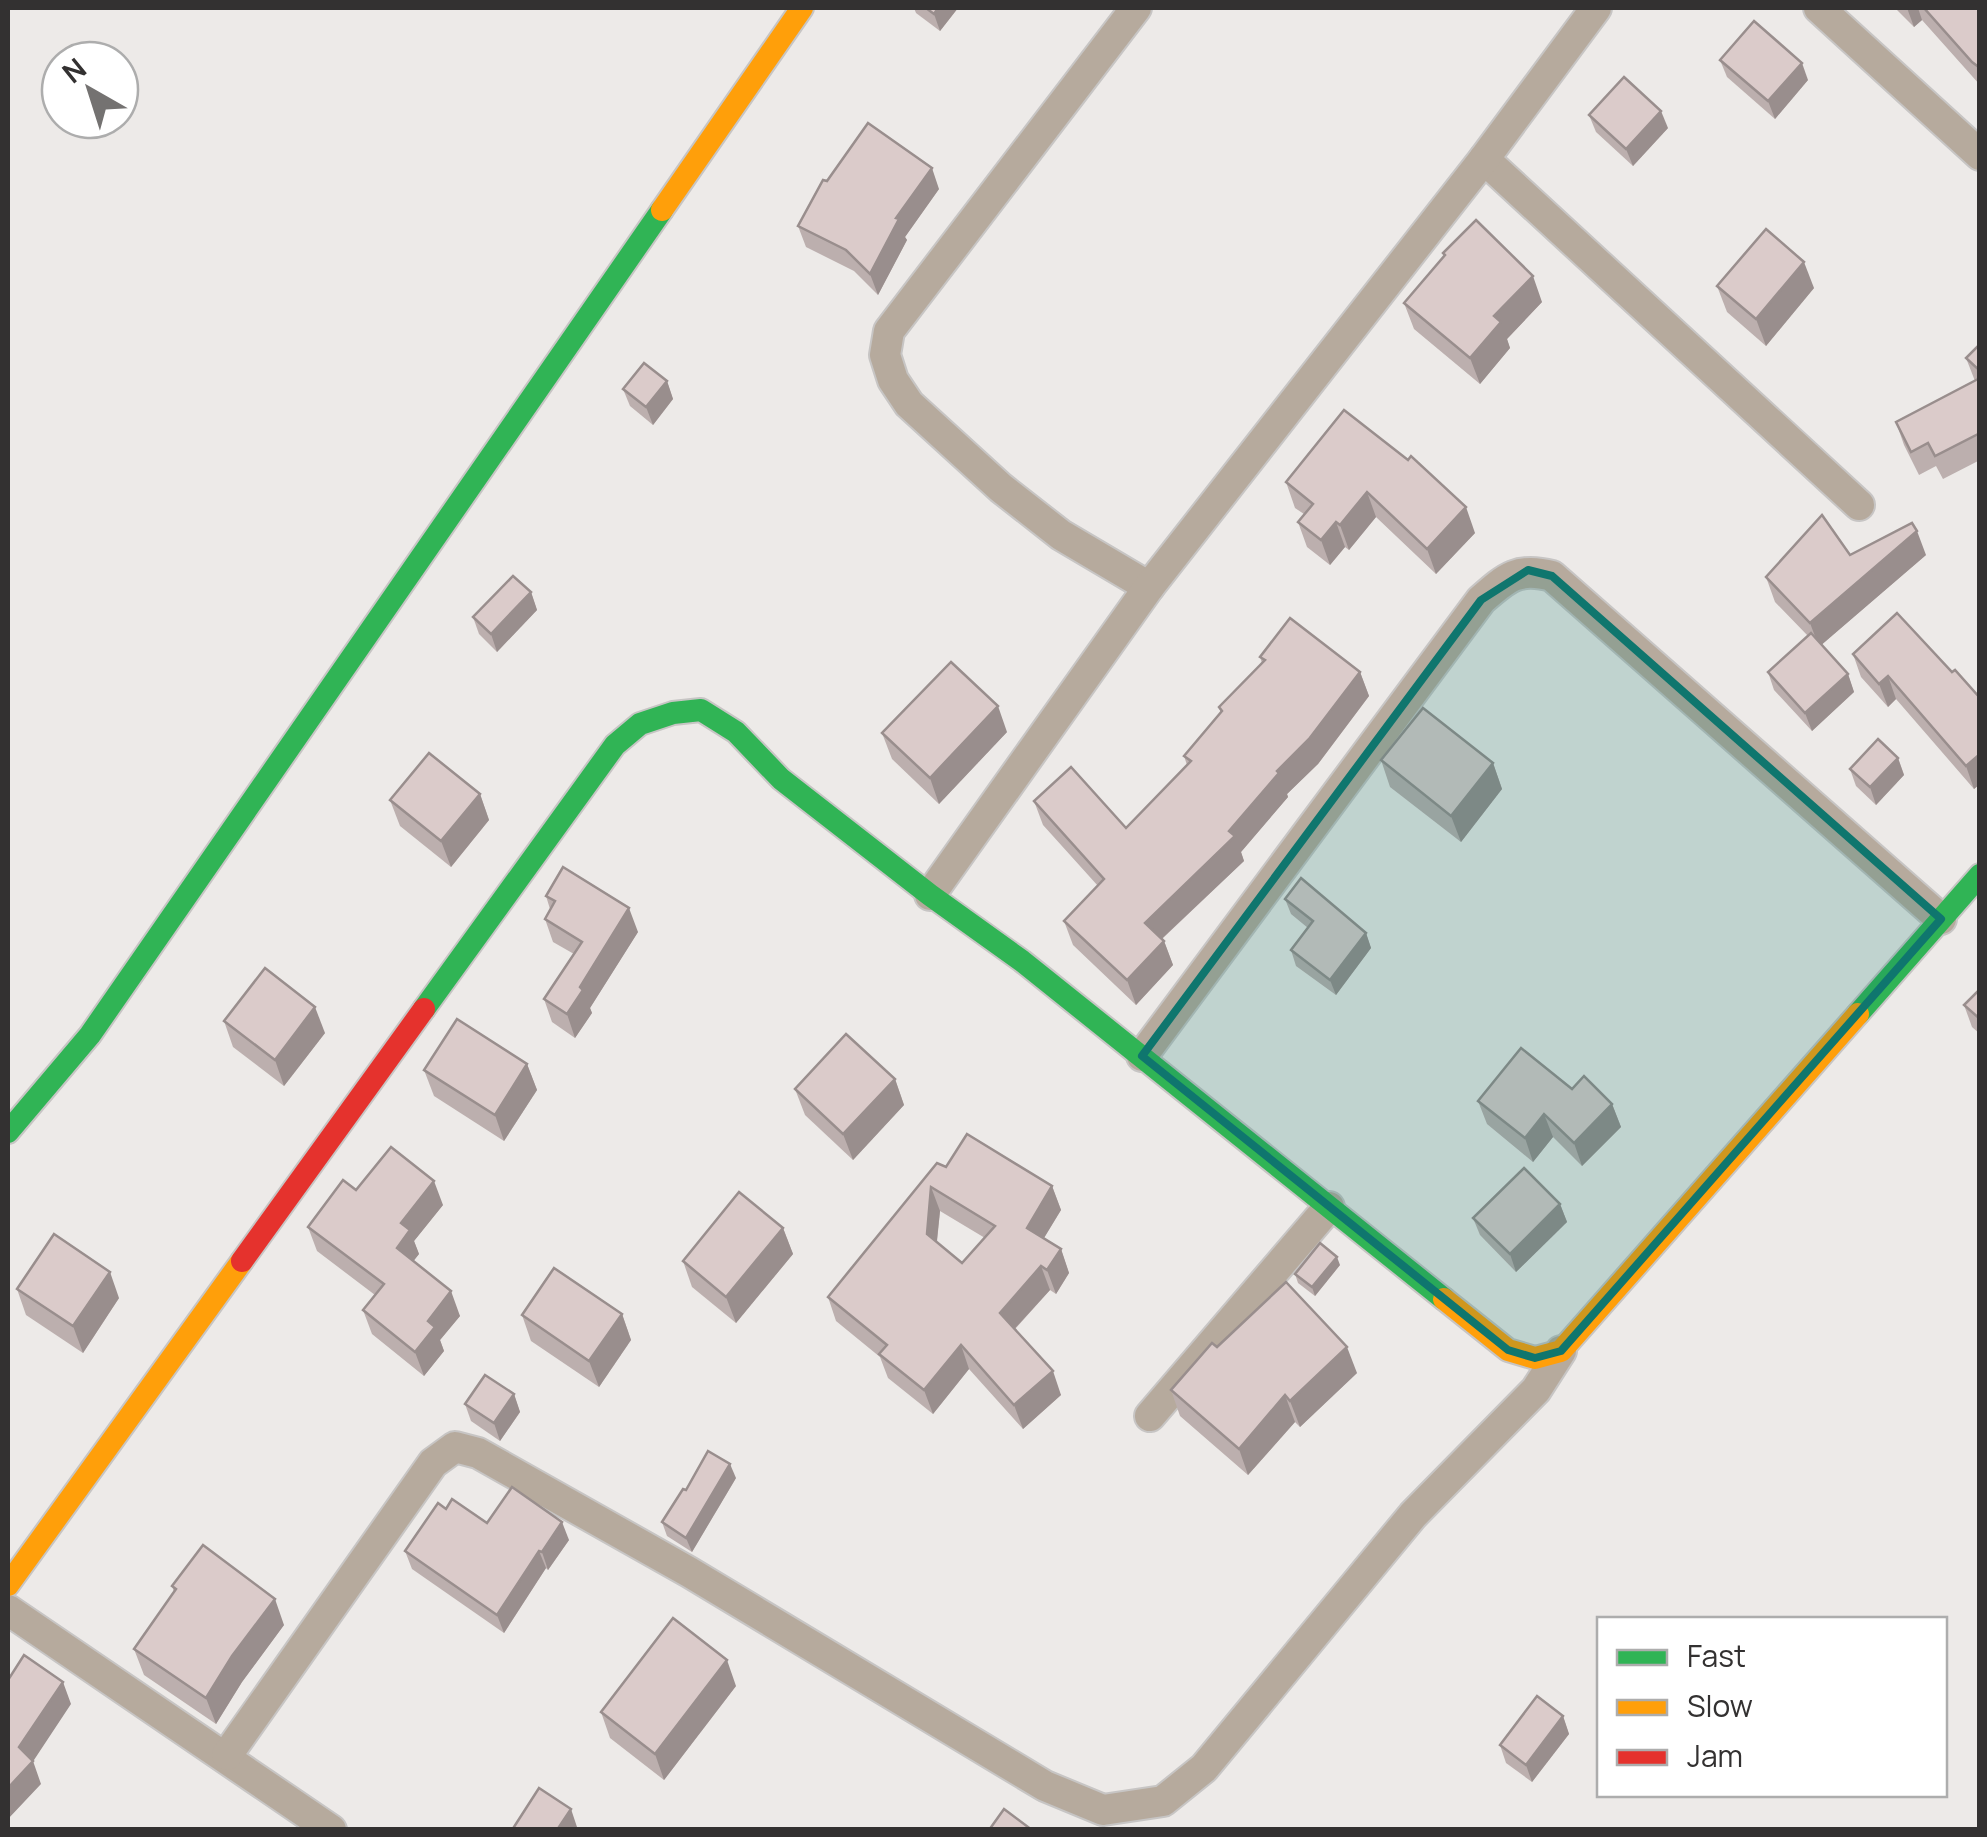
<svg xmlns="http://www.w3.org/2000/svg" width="1987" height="1837" viewBox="0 0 1987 1837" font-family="Manrope,sans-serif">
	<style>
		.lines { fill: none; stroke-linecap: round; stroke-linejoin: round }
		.street-casing { stroke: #c7c5c4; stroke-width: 34 }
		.fast-casing { stroke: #c7c5c4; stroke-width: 26 }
		.slow-casing { stroke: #c7c5c4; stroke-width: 26 }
		.jam-casing { stroke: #c7c5c4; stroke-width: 26 }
		.street { stroke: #b6aa9d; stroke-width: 30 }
		.fast { stroke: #30b455; stroke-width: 22 }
		.slow { stroke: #ff9f0a; stroke-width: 22 }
		.jam { stroke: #e5322d; stroke-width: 22 }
		.wall { fill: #bcafae; fill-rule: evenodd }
		.shaded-wall { fill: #998e8d }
		.building { fill: #dbcbca; stroke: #998e8d; stroke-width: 2.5; fill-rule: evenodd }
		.marked { fill: #0f766e; fill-opacity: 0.2; stroke: #0f766e; stroke-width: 8; stroke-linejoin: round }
	</style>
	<rect width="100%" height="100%" fill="#edeae8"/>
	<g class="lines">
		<defs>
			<g id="street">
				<polyline points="1136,8 889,331 885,355 893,380 909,404 1001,488 1061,535 1149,587"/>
				<polyline points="1819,8 1980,155"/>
				<polyline points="1484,159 1859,505"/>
				<polyline points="930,895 1149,587 1484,159 1596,8"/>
				<path d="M1142,1056l339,-456c26,-23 37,-33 71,-24l389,343"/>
				<polyline points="1150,1416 1329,1207"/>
				<polyline points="8,1610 331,1830"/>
				<polyline points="227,1755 433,1463 455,1447 478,1453 689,1572 1045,1786 1103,1810 1163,1801 1204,1768 1413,1515 1536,1390 1561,1351"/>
			</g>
			<g id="fast">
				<polyline points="424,1009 615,745 640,724 673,713 701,710 736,732 781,779 930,895 1022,961 1444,1299"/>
				<polyline points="1858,1014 1980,875"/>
				<polyline points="8,1132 90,1035 662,210"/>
			</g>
			<g id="slow">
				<polyline points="662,210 802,8"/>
				<polyline points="1444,1299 1508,1350 1535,1358 1561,1351 1858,1014"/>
				<polyline points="8,1585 242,1261"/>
			</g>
			<polyline id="jam" points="242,1261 424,1009"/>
		</defs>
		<use href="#street" class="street-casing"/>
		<use href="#fast" class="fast-casing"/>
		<use href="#slow" class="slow-casing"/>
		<use href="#jam" class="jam-casing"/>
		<use href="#street" class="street"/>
		<use href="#fast" class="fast"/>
		<use href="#slow" class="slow"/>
		<use href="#jam" class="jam"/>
	</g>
	<g class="wall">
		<polygon points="914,8 958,8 940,31 916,13"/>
		<polygon points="1895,8 1980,8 1980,85 1922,20 1914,27"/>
		<polygon points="1720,60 1808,80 1775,119 1727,77"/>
		<polygon points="1589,115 1668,128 1633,166 1596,132"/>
		<polygon points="827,181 939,189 905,237 907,240 878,295 854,271 806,247 798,226"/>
		<polygon points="1443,253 1542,302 1507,339 1510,348 1480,384 1414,329 1404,303 1444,256"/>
		<polygon points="1717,286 1814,288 1766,346 1727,312"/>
		<polygon points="1980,344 1980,460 1943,479 1936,466 1919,475 1904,445 1896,422 1975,381 1966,358"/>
		<polygon points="667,381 673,399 653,425 630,406 623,389"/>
		<polygon points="1344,410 1475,533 1436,574 1376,517 1349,550 1345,547 1330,565 1307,547 1298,522 1304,514 1295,508 1286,482"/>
		<polygon points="1850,555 1926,555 1821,645 1848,674 1854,692 1812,731 1774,690 1768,672 1808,636 1775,602 1766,577"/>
		<polygon points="531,592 537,610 497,652 479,634 473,617"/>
		<polygon points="1853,654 1952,672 1980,698 1980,784 1974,789 1896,699 1888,707 1861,677"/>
		<polygon points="1260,657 1360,672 1369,696 1318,764 1287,794 1288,797 1241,852 1244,861 1162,939 1164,941 1173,965 1136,1005 1073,945 1064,921 1098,886 1043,825 1034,801 1126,828 1187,765 1184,756 1221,713 1219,707 1262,663"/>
		<polygon points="1007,732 939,804 892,759 882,733"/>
		<polygon points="1898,758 1904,775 1876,805 1856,786 1850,769"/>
		<polygon points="1381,760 1493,763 1502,789 1461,842 1390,787"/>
		<polygon points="480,794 489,820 451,867 400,826 390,800"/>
		<polygon points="546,896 638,932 590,1008 592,1013 575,1038 552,1022 544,999 574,954 553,942 545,919 550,909"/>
		<polygon points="1285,899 1366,933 1371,948 1336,995 1296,966 1291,950 1308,928 1291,914"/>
		<polygon points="1980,989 1980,1034 1972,1027 1964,1005"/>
		<polygon points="224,1021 325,1033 284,1086 233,1047"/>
		<polygon points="527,1064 537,1090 504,1141 434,1096 424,1070"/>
		<polygon points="895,1079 904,1105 853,1160 805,1115 795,1089"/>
		<polygon points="1478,1101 1612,1104 1621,1127 1582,1166 1553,1137 1533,1162 1487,1124"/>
		<path d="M946,1167l106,19 9,24 -17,28 17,11 8,24 -13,21 -6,-4 -35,39 46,66 -38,34 -54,-60 -36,45 -45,-36 -8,-21 -44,-36 -8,-24zM940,1211l45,27 -23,25 -25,-21z"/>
		<polygon points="356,1190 443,1205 414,1241 419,1254 413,1261 460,1316 440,1340 444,1351 424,1376 372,1334 363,1310 375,1295 317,1251 308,1227"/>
		<polygon points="1560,1204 1567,1222 1516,1272 1480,1235 1473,1218"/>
		<polygon points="783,1228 793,1254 736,1323 692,1287 683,1261"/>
		<polygon points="1340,1265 1315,1296 1298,1283 1295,1274"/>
		<polygon points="17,1289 119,1298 83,1353 26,1315"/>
		<polygon points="622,1314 631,1340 599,1387 531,1341 522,1315"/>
		<polygon points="1217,1347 1357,1373 1300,1427 1295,1422 1248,1475 1180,1416 1171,1390"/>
		<polygon points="514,1394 520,1412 500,1441 471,1421 465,1404"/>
		<polygon points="736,1478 692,1552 667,1536 662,1522 686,1490"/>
		<polygon points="446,1509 487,1523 569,1540 548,1570 546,1568 504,1633 412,1569 405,1551"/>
		<polygon points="172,1586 284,1625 242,1682 216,1724 144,1675 134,1649 174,1592"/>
		<polygon points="736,1686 664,1780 610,1738 601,1712"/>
		<polygon points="1563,1716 1569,1734 1532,1782 1506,1763 1500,1745"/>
	</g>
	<g class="shaded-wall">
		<polygon points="938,8 958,8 940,31 934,14"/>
		<polygon points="1907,8 1918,8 1922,20 1914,27"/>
		<polygon points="1802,63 1808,80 1775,119 1768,101"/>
		<polygon points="1661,111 1668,128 1633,166 1626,149"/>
		<polygon points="932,168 939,189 905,237 907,240 878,295 870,274 896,218"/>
		<polygon points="1804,262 1814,288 1766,346 1756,319"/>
		<polygon points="1533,276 1542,302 1507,339 1510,348 1480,384 1470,358 1494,316"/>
		<polygon points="667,381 673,399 653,425 646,407"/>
		<polygon points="1367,492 1376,517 1349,550 1340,525"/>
		<polygon points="1466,507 1475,533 1436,574 1427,549"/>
		<polygon points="1336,522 1345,547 1330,565 1321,540"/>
		<polygon points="1917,531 1926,555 1819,647 1810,623"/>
		<polygon points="531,592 537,610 497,652 491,634"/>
		<polygon points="1360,672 1369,696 1318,764 1287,794 1288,797 1241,852 1244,861 1153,947 1145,923 1229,831"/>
		<polygon points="1848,674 1854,692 1812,731 1805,713"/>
		<polygon points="1888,676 1896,699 1888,707 1879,684"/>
		<polygon points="998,706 1007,732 939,804 930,778"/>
		<polygon points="1980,754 1980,784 1974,789 1966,766"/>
		<polygon points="1898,758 1904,775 1876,805 1870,787"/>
		<polygon points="1493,763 1502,789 1461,842 1451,816"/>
		<polygon points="480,794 489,820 451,867 441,841"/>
		<polygon points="629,908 638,932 590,1008 592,1013 575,1038 567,1014 580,987"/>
		<polygon points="1366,933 1371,948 1336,995 1330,980"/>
		<polygon points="1164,941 1173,965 1136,1005 1127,980"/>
		<polygon points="315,1007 325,1033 284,1086 275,1060"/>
		<polygon points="527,1064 537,1090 504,1141 495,1115"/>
		<polygon points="895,1079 904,1105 853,1160 843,1134"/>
		<polygon points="1612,1104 1621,1127 1582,1166 1574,1143"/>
		<polygon points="1544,1114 1553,1137 1533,1162 1525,1138"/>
		<polygon points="434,1181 443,1205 414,1241 419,1254 405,1272 397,1248 401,1223"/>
		<polygon points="1052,1186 1061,1210 1036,1251 1027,1228"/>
		<polygon points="931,1187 940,1211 935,1258 927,1234"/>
		<polygon points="1560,1204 1567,1222 1516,1272 1510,1254"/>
		<polygon points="783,1228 793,1254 736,1323 726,1297"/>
		<polygon points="1061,1249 1069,1273 1056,1294 1047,1270"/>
		<polygon points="1337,1257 1340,1265 1315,1296 1312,1287"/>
		<polygon points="1041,1266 1050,1290 1008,1336 1000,1313"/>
		<polygon points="110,1272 119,1298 83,1353 73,1326"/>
		<polygon points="451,1291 460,1316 440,1340 444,1351 424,1376 415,1352 428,1321"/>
		<polygon points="622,1314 631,1340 599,1387 589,1361"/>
		<polygon points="961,1345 969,1369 933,1414 924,1390"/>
		<polygon points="1347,1347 1357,1373 1300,1427 1290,1401"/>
		<polygon points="1053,1371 1061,1395 1023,1429 1014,1405"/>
		<polygon points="514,1394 520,1412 500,1441 494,1423"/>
		<polygon points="1285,1395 1295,1422 1248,1475 1239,1449"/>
		<polygon points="730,1464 736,1478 692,1552 686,1538"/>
		<polygon points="562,1522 569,1540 548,1570 542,1552"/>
		<polygon points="539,1551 546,1568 504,1633 497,1615"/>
		<polygon points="275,1599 284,1625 242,1682 216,1724 206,1698 232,1656"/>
		<polygon points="727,1660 736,1686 664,1780 655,1754"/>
		<polygon points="63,1682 71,1704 32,1763 33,1761 41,1784 8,1819 8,1788 19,1747"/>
		<polygon points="1563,1716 1569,1734 1532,1782 1526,1765"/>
		<polygon points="571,1809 578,1830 557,1830"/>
	</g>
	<g class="building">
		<polygon points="926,8 938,8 934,14"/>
		<polygon points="1924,8 1980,8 1980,68 1972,62"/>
		<polygon points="1754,21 1802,63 1768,101 1720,60"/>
		<polygon points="1624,77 1661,111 1626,149 1589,115"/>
		<polygon points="868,123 932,168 896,218 899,219 870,274 846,250 798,226 823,180 827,181"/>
		<polygon points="1476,220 1533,276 1494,316 1501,322 1470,358 1404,303 1445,255 1443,253"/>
		<polygon points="1766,229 1804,262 1756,319 1717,286"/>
		<polygon points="1980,344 1980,371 1966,358"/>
		<polygon points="644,363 667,381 646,407 623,389"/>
		<polygon points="1980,378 1980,433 1935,456 1928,443 1911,452 1896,422"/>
		<polygon points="1344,410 1408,460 1411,456 1466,507 1427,549 1367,492 1340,525 1336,522 1321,540 1298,522 1313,504 1286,482"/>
		<polygon points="1822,515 1850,555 1912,523 1917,531 1810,623 1766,577"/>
		<polygon points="513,576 531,592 491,634 473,617"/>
		<polygon points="1897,613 1952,672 1955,670 1980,698 1980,754 1966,766 1888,676 1879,684 1853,654"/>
		<polygon points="1290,618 1360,672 1309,739 1277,771 1279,773 1229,831 1235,836 1145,923 1164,941 1127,980 1064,921 1104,879 1034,801 1071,767 1126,828 1191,761 1184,756 1222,711 1219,707 1265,660 1260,657"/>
		<polygon points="1811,633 1848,674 1805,713 1768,672"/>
		<polygon points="951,662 998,706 930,778 882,733"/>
		<polygon points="1423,708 1493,763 1451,816 1381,760"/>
		<polygon points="1878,739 1898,758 1870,787 1850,769"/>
		<polygon points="429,753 480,794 441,841 390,800"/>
		<polygon points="563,867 629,908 580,987 583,990 567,1014 544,999 582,942 545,919 555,901 546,896"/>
		<polygon points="1301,878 1366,933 1330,980 1291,950 1313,921 1285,899"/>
		<polygon points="265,968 315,1007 275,1060 224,1021"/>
		<polygon points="1980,989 1980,1019 1964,1005"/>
		<polygon points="457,1019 527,1064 495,1115 424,1070"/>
		<polygon points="846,1034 895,1079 843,1134 795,1089"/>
		<polygon points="1521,1048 1572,1089 1584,1076 1612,1104 1574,1143 1544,1114 1525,1138 1478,1101"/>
		<path d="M967,1134l85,52 -25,42 34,21 -14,21 -6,-4 -41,47 53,58 -39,34 -53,-60 -37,45 -45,-36 8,-9 -59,-48 109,-134 9,4zM931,1187l64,39 -33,37 -35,-29z"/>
		<polygon points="391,1147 434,1181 401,1223 410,1230 397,1248 451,1291 428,1321 435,1327 415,1352 363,1310 384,1284 308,1227 343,1180 356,1190"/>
		<polygon points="1524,1168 1560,1204 1510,1254 1473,1218"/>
		<polygon points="739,1192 783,1228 726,1297 683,1261"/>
		<polygon points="54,1234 110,1272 73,1326 17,1289"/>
		<polygon points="1320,1243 1337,1257 1312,1287 1295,1274"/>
		<polygon points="554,1268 622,1314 589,1361 522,1315"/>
		<polygon points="1286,1282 1347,1347 1290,1401 1285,1395 1239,1449 1171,1390 1212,1343 1217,1347"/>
		<polygon points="485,1375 514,1394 494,1423 465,1404"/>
		<polygon points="708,1451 730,1464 686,1538 662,1522 683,1489 686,1490"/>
		<polygon points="512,1487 562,1522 542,1552 539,1551 497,1615 405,1551 438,1503 446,1509 452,1499 487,1523"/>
		<polygon points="203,1545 275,1599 232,1656 206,1698 134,1649 176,1589 172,1586"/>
		<polygon points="673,1618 727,1660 655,1754 601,1712"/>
		<polygon points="24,1655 63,1682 19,1747 33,1761 8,1788 8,1680"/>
		<polygon points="1537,1696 1563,1716 1526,1765 1500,1745"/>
		<polygon points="539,1788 571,1809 557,1830 512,1830"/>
		<polygon points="1004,1809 1032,1830 989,1830"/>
	</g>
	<path class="marked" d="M1528,570l24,6 389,343 -380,432 -26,7 -27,-8 -366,-294 339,-456z"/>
	<rect width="1987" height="1837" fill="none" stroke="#333131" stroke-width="20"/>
	<rect x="1597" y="1617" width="350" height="180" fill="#ffffff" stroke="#adadad" stroke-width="2.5"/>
	<rect x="1617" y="1650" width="50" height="15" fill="#30b455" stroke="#adadad" stroke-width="2.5"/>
	<text x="1687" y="1667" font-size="30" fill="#333131">Fast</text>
	<rect x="1617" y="1700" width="50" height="15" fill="#ff9f0a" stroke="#adadad" stroke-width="2.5"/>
	<text x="1687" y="1717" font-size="30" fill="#333131">Slow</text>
	<rect x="1617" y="1750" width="50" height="15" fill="#e5322d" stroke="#adadad" stroke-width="2.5"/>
	<text x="1687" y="1767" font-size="30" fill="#333131">Jam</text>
	<g transform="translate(90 90) rotate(321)"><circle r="48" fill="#ffffff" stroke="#adadad" stroke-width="2.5"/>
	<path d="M0-8L18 38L0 25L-18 38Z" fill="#747271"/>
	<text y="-15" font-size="28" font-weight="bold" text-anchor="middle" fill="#333131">N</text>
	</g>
</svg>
